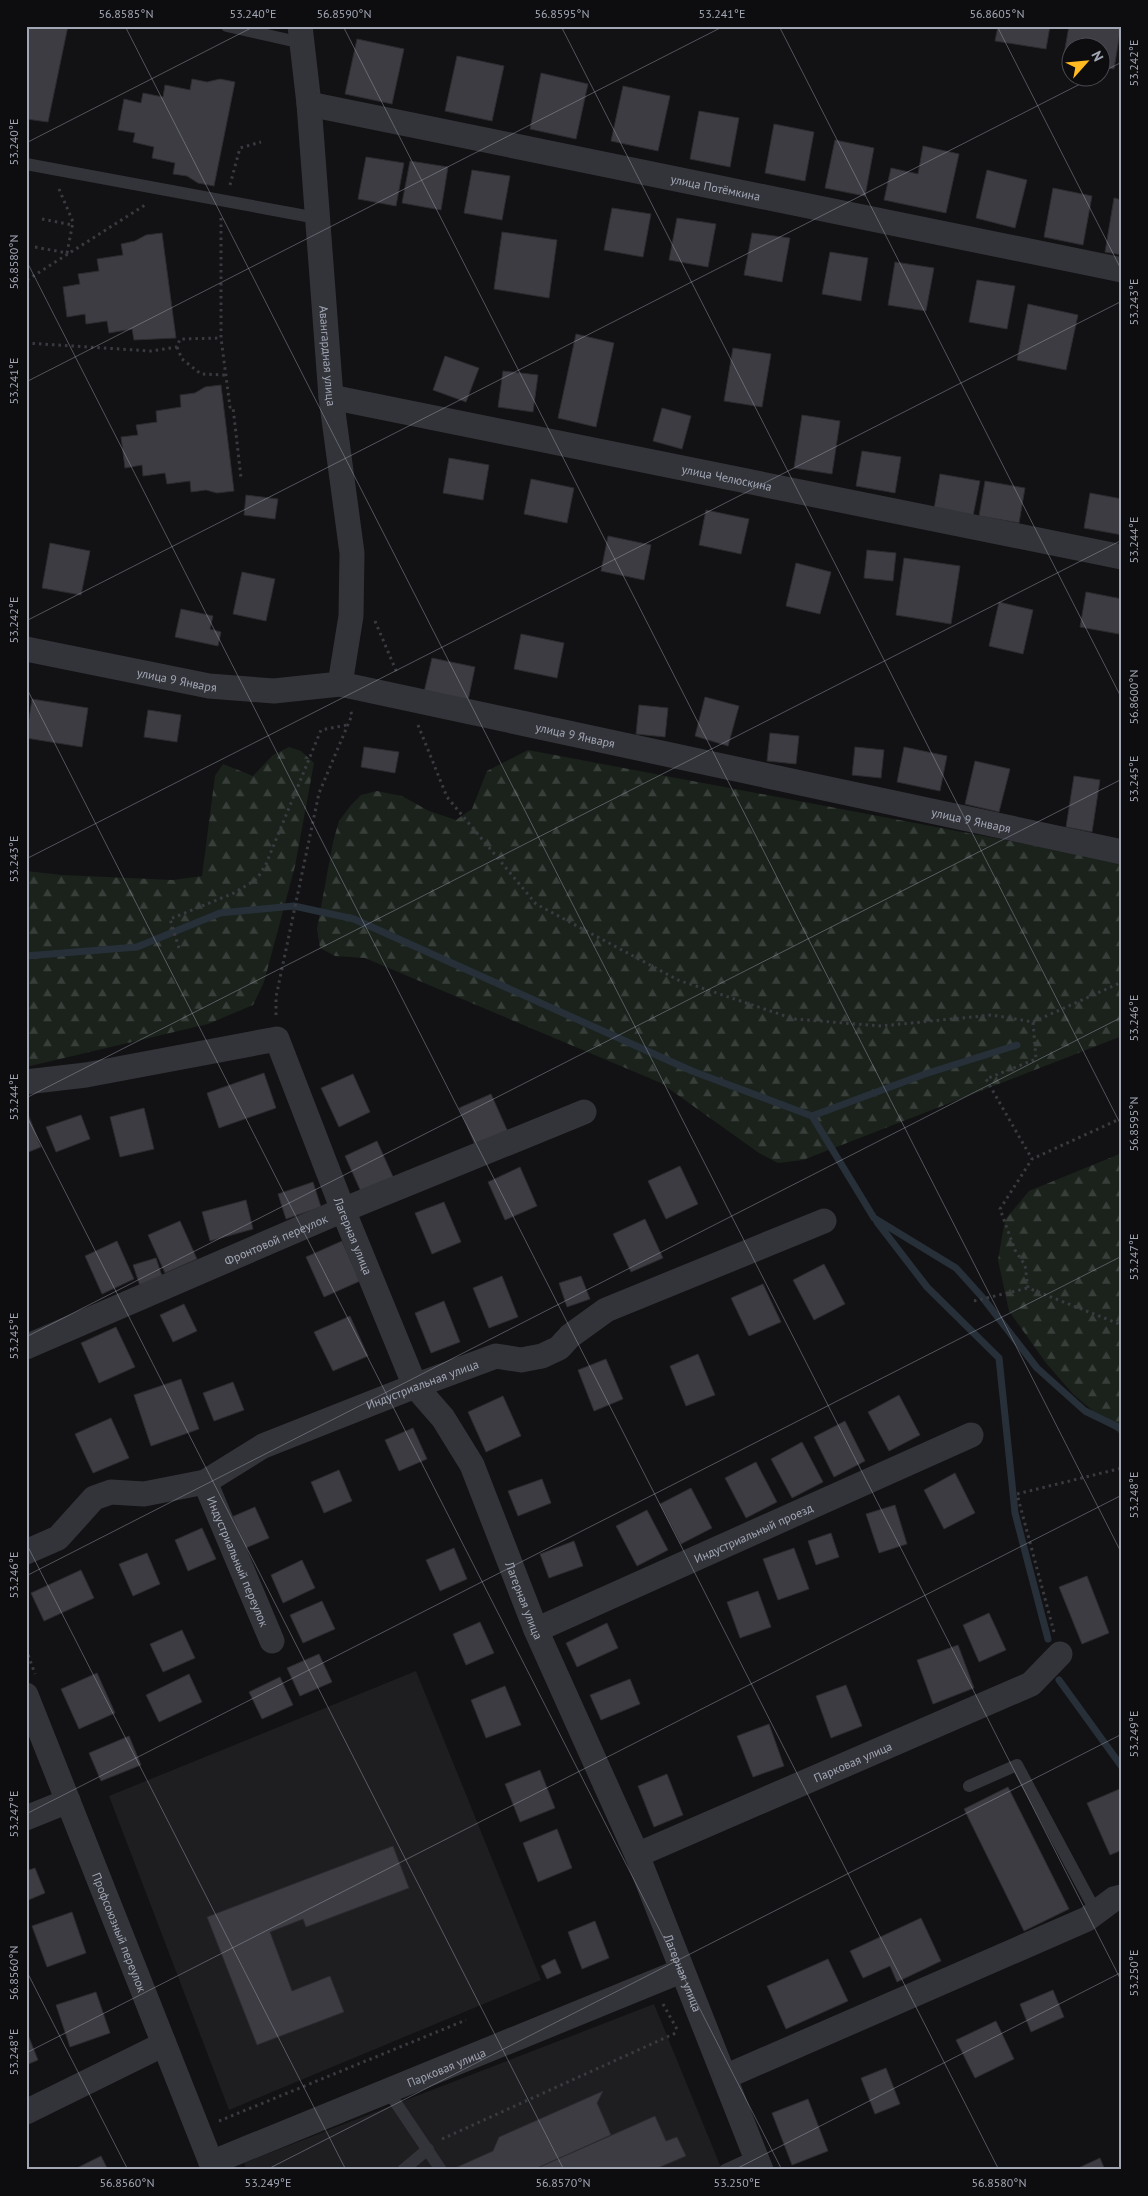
<svg xmlns="http://www.w3.org/2000/svg" width="1148" height="2196" viewBox="0 0 1148 2196" font-family="'PT Sans',sans-serif">
	<style>
		.built { fill: #1e1e21 }
		.forest { fill: url(#forest-firs) }
		.lines { fill: none; stroke-linecap: round; stroke-linejoin: round }
		.stream { stroke: #273039; stroke-width: 7 }
		.building { fill: #3c3c42; stroke: #2c2c30 }
		.path { stroke: #393b40; stroke-width: 3; stroke-dasharray: 2.5 4; stroke-linecap: butt }
		.lane { stroke: #333439; stroke-width: 12 }
		.street { stroke: #333439; stroke-width: 25 }
		.ticks { fill: none; stroke: #a2a7b6; stroke-width: 1; stroke-opacity: 0.45 }
		.labels { text-anchor: middle; dominant-baseline: central; stroke-width: 4; stroke-linejoin: round; paint-order: stroke }
		.street-label { font-size: 12px; fill: #a2a7b6; stroke: #0d0d0f }
		.neatline { fill: none; stroke: #a2a7b6; stroke-width: 2 }
		.ticks-label { font-size: 12px; text-anchor: middle; fill: #a2a7b6 }
	</style>
	<defs>
		<pattern id="forest-firs" width="22" height="20" patternUnits="userSpaceOnUse" patternTransform="scale(1.25)"><rect width="22" height="20" fill="#1a221b"/><path d="M5 1l3.5 6h-7zM16 11l3.5 6h-7z" fill="#383f3a"/></pattern>
	</defs>
	<rect width="100%" height="100%" fill="#121214"/>
	<g class="built">
		<polygon points="416,1671 541,1980 229,2110 109,1796"/>
		<polygon points="654,2004 722,2170 247,2170 244,2163"/>
	</g>
	<g class="forest">
		<polygon points="289,747 301,751 314,763 295,866 264,982 253,1005 208,1024 26,1067 26,871 62,875 173,880 202,876 215,776 223,764 253,776 273,755"/>
		<polygon points="528,750 1122,862 1122,1036 803,1160 778,1163 759,1153 661,1083 365,958 335,956 320,948 317,929 333,842 339,821 351,805 361,795 377,791 402,796 429,811 456,820 472,809 487,771"/>
		<polygon points="1122,1153 1122,1436 1073,1394 1046,1363 1009,1311 998,1260 1005,1220 1029,1191"/>
	</g>
	<g class="lines">
		<g class="stream">
			<polyline points="26,956 137,947 220,913 294,906 354,919 692,1071 812,1116 874,1218 956,1268 983,1298 1037,1368 1085,1411 1122,1429"/>
			<polyline points="812,1116 925,1074 1017,1045"/>
			<polyline points="877,1222 927,1287 999,1358 1015,1513 1048,1639"/>
			<polyline points="1059,1680 1122,1767"/>
		</g>
	</g>
	<g class="building">
		<polygon points="26,26 68,26 48,122 26,119"/>
		<polygon points="998,26 1050,26 1046,49 995,41"/>
		<polygon points="1069,26 1121,26 1114,69 1100,67 1100,48 1070,48 1070,61 1063,60"/>
		<polygon points="357,39 404,49 392,104 345,94"/>
		<polygon points="457,56 504,66 492,121 445,111"/>
		<polygon points="541,73 588,84 576,139 530,129"/>
		<polygon points="192,79 207,82 220,79 235,82 214,186 198,183 187,176 173,174 175,163 152,158 154,147 133,142 135,133 118,130 124,99 141,103 143,93 163,97 165,85 190,90"/>
		<polygon points="623,86 670,96 658,151 611,141"/>
		<polygon points="699,111 739,118 730,167 690,159"/>
		<polygon points="774,124 814,132 805,181 765,173"/>
		<polygon points="835,140 874,148 865,196 825,188"/>
		<polygon points="923,146 959,154 946,213 884,200 891,168 918,174"/>
		<polygon points="366,157 404,163 396,206 358,199"/>
		<polygon points="410,161 448,167 441,210 402,203"/>
		<polygon points="472,170 510,176 502,220 464,213"/>
		<polygon points="987,170 1027,180 1015,228 976,218"/>
		<polygon points="1053,188 1092,196 1083,245 1044,237"/>
		<polygon points="1114,198 1122,200 1122,255 1105,252"/>
		<polygon points="612,208 651,214 643,257 604,250"/>
		<polygon points="677,218 716,224 708,267 669,260"/>
		<polygon points="502,232 557,240 549,298 494,289"/>
		<polygon points="162,233 176,338 134,340 132,329 109,333 107,321 86,324 85,314 67,317 63,287 80,284 78,274 99,271 97,259 123,255 121,244 135,241 146,235"/>
		<polygon points="752,233 790,238 782,282 744,275"/>
		<polygon points="830,252 868,258 861,301 822,294"/>
		<polygon points="895,262 934,268 926,311 888,305"/>
		<polygon points="977,280 1015,286 1007,329 969,322"/>
		<polygon points="1028,304 1078,315 1066,370 1017,360"/>
		<polygon points="576,334 614,343 596,427 558,418"/>
		<polygon points="733,348 771,354 762,407 724,401"/>
		<polygon points="445,356 479,368 466,402 433,390"/>
		<polygon points="503,371 538,375 533,412 498,407"/>
		<polygon points="221,385 234,491 217,493 206,490 191,492 190,481 167,484 165,473 143,476 142,465 125,468 121,437 138,435 136,425 157,422 156,411 181,407 180,395 195,393 205,387"/>
		<polygon points="662,408 691,416 682,449 653,441"/>
		<polygon points="802,415 840,421 832,474 794,468"/>
		<polygon points="862,451 901,457 895,493 856,486"/>
		<polygon points="449,458 489,465 483,500 443,493"/>
		<polygon points="940,474 980,481 973,516 934,509"/>
		<polygon points="531,479 574,488 567,523 524,514"/>
		<polygon points="985,481 1025,488 1019,523 979,516"/>
		<polygon points="1090,493 1122,499 1122,535 1084,528"/>
		<polygon points="246,495 278,499 275,519 244,515"/>
		<polygon points="706,510 749,519 741,554 699,545"/>
		<polygon points="608,536 651,545 644,580 601,571"/>
		<polygon points="50,543 90,551 81,595 42,588"/>
		<polygon points="867,550 896,553 893,581 864,578"/>
		<polygon points="904,558 960,566 951,624 896,615"/>
		<polygon points="796,563 831,572 820,614 786,606"/>
		<polygon points="242,572 275,579 266,621 233,614"/>
		<polygon points="1086,592 1122,599 1122,617 1119,634 1080,627"/>
		<polygon points="999,602 1033,610 1023,654 989,646"/>
		<polygon points="181,609 213,616 210,629 221,632 218,646 175,637"/>
		<polygon points="521,634 564,643 557,678 514,669"/>
		<polygon points="432,658 475,667 468,701 424,692"/>
		<polygon points="705,697 739,706 728,746 695,736"/>
		<polygon points="32,699 88,708 82,747 26,738"/>
		<polygon points="639,705 668,708 665,737 636,734"/>
		<polygon points="148,710 181,715 177,742 144,737"/>
		<polygon points="770,733 799,736 796,764 767,761"/>
		<polygon points="364,747 399,752 395,773 361,767"/>
		<polygon points="855,747 884,750 881,778 852,775"/>
		<polygon points="904,747 947,756 940,791 897,782"/>
		<polygon points="975,761 1010,769 999,812 965,804"/>
		<polygon points="1074,776 1100,780 1092,832 1066,827"/>
		<polygon points="264,1073 276,1108 219,1128 207,1093"/>
		<polygon points="353,1074 370,1112 339,1127 321,1088"/>
		<polygon points="491,1094 508,1132 476,1147 459,1108"/>
		<polygon points="144,1108 154,1149 120,1157 110,1117"/>
		<polygon points="26,1109 41,1147 26,1153"/>
		<polygon points="81,1115 90,1139 56,1152 46,1127"/>
		<polygon points="377,1141 394,1179 362,1194 345,1156"/>
		<polygon points="680,1166 698,1204 666,1219 648,1181"/>
		<polygon points="520,1167 537,1206 505,1220 488,1182"/>
		<polygon points="313,1182 321,1207 286,1219 278,1194"/>
		<polygon points="246,1200 253,1229 210,1241 202,1212"/>
		<polygon points="444,1202 461,1242 432,1254 415,1213"/>
		<polygon points="645,1219 663,1258 631,1272 613,1234"/>
		<polygon points="180,1221 197,1259 165,1273 148,1235"/>
		<polygon points="117,1241 134,1279 102,1294 85,1256"/>
		<polygon points="342,1241 360,1281 324,1297 306,1257"/>
		<polygon points="156,1258 164,1282 141,1289 133,1265"/>
		<polygon points="824,1264 845,1304 814,1320 793,1280"/>
		<polygon points="502,1276 518,1317 489,1328 473,1288"/>
		<polygon points="581,1276 590,1299 567,1307 559,1283"/>
		<polygon points="763,1284 781,1322 749,1336 731,1298"/>
		<polygon points="444,1301 460,1342 431,1353 415,1313"/>
		<polygon points="184,1304 197,1331 173,1342 160,1315"/>
		<polygon points="350,1316 368,1356 333,1371 314,1332"/>
		<polygon points="116,1327 135,1367 99,1383 81,1343"/>
		<polygon points="698,1354 715,1395 686,1406 670,1366"/>
		<polygon points="606,1359 623,1399 594,1411 578,1370"/>
		<polygon points="181,1379 199,1429 151,1446 134,1395"/>
		<polygon points="233,1382 244,1410 214,1421 203,1393"/>
		<polygon points="899,1395 920,1435 889,1451 868,1412"/>
		<polygon points="503,1396 521,1436 486,1452 468,1412"/>
		<polygon points="111,1418 129,1458 93,1473 75,1434"/>
		<polygon points="845,1421 865,1461 834,1477 814,1437"/>
		<polygon points="413,1428 427,1459 399,1471 385,1440"/>
		<polygon points="802,1442 823,1482 792,1498 771,1459"/>
		<polygon points="756,1462 777,1502 746,1518 725,1478"/>
		<polygon points="339,1470 352,1501 324,1513 311,1482"/>
		<polygon points="955,1473 975,1513 944,1529 924,1490"/>
		<polygon points="542,1479 551,1503 518,1516 508,1491"/>
		<polygon points="691,1488 712,1528 681,1544 660,1504"/>
		<polygon points="895,1505 907,1544 879,1553 866,1514"/>
		<polygon points="255,1507 269,1538 241,1550 227,1519"/>
		<polygon points="647,1510 668,1550 637,1566 616,1526"/>
		<polygon points="202,1528 216,1559 188,1571 175,1540"/>
		<polygon points="831,1533 839,1557 816,1565 808,1541"/>
		<polygon points="574,1541 583,1566 549,1578 540,1554"/>
		<polygon points="454,1548 467,1579 440,1591 426,1560"/>
		<polygon points="794,1548 809,1589 778,1600 763,1559"/>
		<polygon points="147,1553 160,1584 133,1596 119,1564"/>
		<polygon points="302,1560 315,1588 283,1603 271,1575"/>
		<polygon points="81,1570 94,1598 44,1621 31,1593"/>
		<polygon points="1087,1576 1109,1633 1082,1644 1059,1587"/>
		<polygon points="758,1591 771,1627 740,1638 727,1602"/>
		<polygon points="322,1601 335,1629 303,1643 290,1615"/>
		<polygon points="989,1613 1006,1650 979,1662 963,1625"/>
		<polygon points="480,1622 494,1653 466,1665 453,1634"/>
		<polygon points="607,1623 618,1648 577,1667 566,1643"/>
		<polygon points="182,1630 195,1658 163,1672 150,1644"/>
		<polygon points="958,1645 974,1688 933,1704 917,1660"/>
		<polygon points="319,1654 332,1682 300,1696 287,1668"/>
		<polygon points="97,1673 115,1713 79,1729 61,1689"/>
		<polygon points="189,1674 202,1702 159,1722 146,1695"/>
		<polygon points="280,1677 293,1705 262,1719 249,1692"/>
		<polygon points="630,1679 640,1704 601,1720 590,1695"/>
		<polygon points="846,1685 862,1726 831,1738 816,1696"/>
		<polygon points="505,1686 521,1725 486,1738 471,1700"/>
		<polygon points="769,1724 784,1766 753,1777 737,1736"/>
		<polygon points="129,1736 141,1765 101,1781 89,1753"/>
		<polygon points="540,1770 555,1808 520,1822 505,1784"/>
		<polygon points="667,1774 683,1815 654,1827 638,1786"/>
		<polygon points="1008,1787 1069,1909 1024,1931 964,1809"/>
		<polygon points="1122,1788 1122,1850 1110,1855 1087,1803"/>
		<polygon points="557,1829 572,1868 538,1882 523,1843"/>
		<polygon points="393,1846 409,1888 306,1927 303,1919 270,1932 292,1991 330,1976 344,2012 257,2045 207,1917"/>
		<polygon points="35,1868 45,1893 26,1901 26,1871"/>
		<polygon points="72,1912 86,1953 47,1967 32,1926"/>
		<polygon points="921,1918 941,1961 897,1982 890,1966 863,1978 850,1951"/>
		<polygon points="595,1921 609,1958 582,1969 568,1932"/>
		<polygon points="555,1959 561,1973 547,1979 541,1966"/>
		<polygon points="828,1959 848,2001 786,2029 767,1986"/>
		<polygon points="1053,1990 1064,2017 1031,2032 1020,2004"/>
		<polygon points="96,1992 110,2033 70,2047 56,2005"/>
		<polygon points="996,2021 1014,2059 975,2078 956,2040"/>
		<polygon points="26,2030 38,2060 26,2065"/>
		<polygon points="886,2068 900,2104 875,2114 861,2078"/>
		<polygon points="603,2091 597,2103 611,2135 533,2170 456,2170 455,2168 493,2151 499,2137"/>
		<polygon points="808,2099 828,2151 792,2165 772,2113"/>
		<polygon points="655,2116 666,2141 677,2137 686,2156 653,2170 533,2170"/>
		<polygon points="101,2156 108,2170 73,2170"/>
		<polygon points="1100,2158 1105,2170 1074,2170"/>
	</g>
	<g class="lines">
		<g class="path">
			<polyline points="230,185 240,148 261,142"/>
			<polyline points="221,218 221,338 230,407 233,407 241,478"/>
			<polyline points="42,219 73,225"/>
			<polyline points="35,247 67,253 73,222 59,189"/>
			<polyline points="27,280 145,205"/>
			<polyline points="26,343 151,351 177,347 180,339 221,338"/>
			<polyline points="177,347 182,359 201,374 225,375"/>
			<polyline points="375,621 397,673"/>
			<polyline points="418,725 447,797 536,904 678,980 794,1019 881,1026 992,1015 1033,1022 1036,1059 986,1079 1032,1159"/>
			<polyline points="179,948 170,919 234,893 257,879 266,864 321,730 347,725"/>
			<polyline points="276,1015 276,997 319,793 352,715 350,710"/>
			<polyline points="1033,1022 1122,982"/>
			<polyline points="1122,1118 1032,1159 1000,1209 1015,1250 1025,1265 1028,1288 1122,1325"/>
			<polyline points="974,1301 1028,1288"/>
			<polyline points="1054,1632 1017,1494 1122,1468"/>
			<polyline points="26,1649 35,1674"/>
			<polyline points="663,2004 678,2031"/>
			<polyline points="219,2121 466,2020"/>
			<polyline points="442,2139 678,2032"/>
		</g>
		<g class="lane">
			<polyline points="227,26 302,43"/>
			<polyline points="26,164 317,218"/>
			<polyline points="969,1786 1017,1765 1096,1912"/>
			<polyline points="388,2091 441,2170"/>
			<polyline points="403,2170 428,2149"/>
			<polyline points="725,2170 756,2156"/>
		</g>
		<g class="street">
			<path id="s1" d="M300,26l9,78 22,293 21,156 -1,63 -11,68"/>
			<path id="s2" d="M309,104l813,166"/>
			<path id="s3" d="M331,397l791,160"/>
			<path id="s4" d="M26,649l183,37 65,5 66,-7 782,168"/>
			<path id="s5" d="M26,1082l60,-7 191,-36 66,171 72,176 28,32 29,47 64,165 101,225 124,315"/>
			<path id="s6" d="M26,1347l317,-137 241,-98"/>
			<path id="s7" d="M205,1482l67,159"/>
			<path id="s8" d="M26,1552l32,-14 36,-40 17,-6 33,2 61,-12 58,-36 152,-60 81,-30 25,4 21,-4 17,-8 11,-12 36,-26 218,-89"/>
			<path id="s9" d="M536,1630l435,-195"/>
			<path id="s10" d="M26,1695l188,475"/>
			<polyline points="26,1818 68,1801"/>
			<path id="s11" d="M637,1855l394,-171 29,-30"/>
			<polyline points="725,2077 1087,1919 1114,1899 1122,1897"/>
			<polyline points="26,2112 164,2044"/>
			<path id="s12" d="M211,2163l470,-192"/>
		</g>
	</g>
	<path class="ticks" d="M125,26l997,1956M343,26l779,1528M561,26l561,1101M779,26l343,673M997,26l125,245M1100,73l22,-11M26,143l229,-117M26,260l973,1910M26,382l698,-356M26,621l1066,-543M26,687l756,1483M26,859l1096,-558M26,1098l1096,-558M26,1115l538,1055M26,1337l1096,-558M26,1543l320,627M26,1576l1096,-559M26,1814l1096,-558M26,1970l102,200M26,2053l1096,-558M266,2170l856,-436M734,2170l388,-198"/>
	<g class="labels">
		<g class="street-label">
			<text stroke="none"><textPath href="#s2" startOffset="415">улица Потёмкина</textPath></text>
			<text stroke="none"><textPath href="#s1" startOffset="331">Авангардная улица</textPath></text>
			<text stroke="none"><textPath href="#s3" startOffset="404">улица Челюскина</textPath></text>
			<text stroke="none"><textPath href="#s4" startOffset="154">улица 9 Января</textPath></text>
			<text stroke="none"><textPath href="#s4" startOffset="559">улица 9 Января</textPath></text>
			<text stroke="none"><textPath href="#s4" startOffset="964">улица 9 Января</textPath></text>
			<text stroke="none"><textPath href="#s5" startOffset="466">Лагерная улица</textPath></text>
			<text stroke="none"><textPath href="#s6" startOffset="272">Фронтовой переулок</textPath></text>
			<text stroke="none"><textPath href="#s8" startOffset="441">Индустриальная улица</textPath></text>
			<text stroke="none"><textPath href="#s9" startOffset="238">Индустриальный проезд</textPath></text>
			<text stroke="none"><textPath href="#s7" startOffset="86">Индустриальный переулок</textPath></text>
			<text stroke="none"><textPath href="#s5" startOffset="871">Лагерная улица</textPath></text>
			<text stroke="none"><textPath href="#s11" startOffset="235">Парковая улица</textPath></text>
			<text stroke="none"><textPath href="#s10" startOffset="255">Профсоюзный переулок</textPath></text>
			<text stroke="none"><textPath href="#s5" startOffset="1276">Лагерная улица</textPath></text>
			<text stroke="none"><textPath href="#s12" startOffset="254">Парковая улица</textPath></text>
		</g>
	</g>
	<rect width="1148" height="2196" fill="none" stroke="#0d0d0f" stroke-width="55"/>
	<g transform="translate(1086 62) rotate(63)"><circle r="24" fill="#0d0d0f" stroke="#494b52"/>
	<path d="M0-4L9 19L0 12L-9 19Z" fill="#ffbb1f"/>
	<text y="-8" font-size="14" font-weight="bold" text-anchor="middle" fill="#a2a7b6">N</text>
	</g>
	<rect x="28" y="28" width="1092" height="2140" class="neatline"/>
	<g class="ticks-label">
		<text x="126" y="18">56.8585°N</text>
		<text x="253" y="18">53.240°E</text>
		<text x="344" y="18">56.8590°N</text>
		<text x="562" y="18">56.8595°N</text>
		<text x="722" y="18">53.241°E</text>
		<text x="997" y="18">56.8605°N</text>
		<text transform="translate(1134 63) rotate(-90)" y="4">53.242°E</text>
		<text transform="translate(14 142) rotate(-90)" y="4">53.240°E</text>
		<text transform="translate(14 262) rotate(-90)" y="4">56.8580°N</text>
		<text transform="translate(1134 302) rotate(-90)" y="4">53.243°E</text>
		<text transform="translate(14 381) rotate(-90)" y="4">53.241°E</text>
		<text transform="translate(1134 540) rotate(-90)" y="4">53.244°E</text>
		<text transform="translate(14 620) rotate(-90)" y="4">53.242°E</text>
		<text transform="translate(1134 697) rotate(-90)" y="4">56.8600°N</text>
		<text transform="translate(1134 779) rotate(-90)" y="4">53.245°E</text>
		<text transform="translate(14 859) rotate(-90)" y="4">53.243°E</text>
		<text transform="translate(1134 1018) rotate(-90)" y="4">53.246°E</text>
		<text transform="translate(14 1097) rotate(-90)" y="4">53.244°E</text>
		<text transform="translate(1134 1124) rotate(-90)" y="4">56.8595°N</text>
		<text transform="translate(1134 1257) rotate(-90)" y="4">53.247°E</text>
		<text transform="translate(14 1336) rotate(-90)" y="4">53.245°E</text>
		<text transform="translate(1134 1495) rotate(-90)" y="4">53.248°E</text>
		<text transform="translate(14 1575) rotate(-90)" y="4">53.246°E</text>
		<text transform="translate(1134 1734) rotate(-90)" y="4">53.249°E</text>
		<text transform="translate(14 1814) rotate(-90)" y="4">53.247°E</text>
		<text transform="translate(14 1973) rotate(-90)" y="4">56.8560°N</text>
		<text transform="translate(1134 1973) rotate(-90)" y="4">53.250°E</text>
		<text transform="translate(14 2052) rotate(-90)" y="4">53.248°E</text>
		<text x="127" y="2187">56.8560°N</text>
		<text x="268" y="2187">53.249°E</text>
		<text x="563" y="2187">56.8570°N</text>
		<text x="737" y="2187">53.250°E</text>
		<text x="999" y="2187">56.8580°N</text>
	</g>
</svg>
